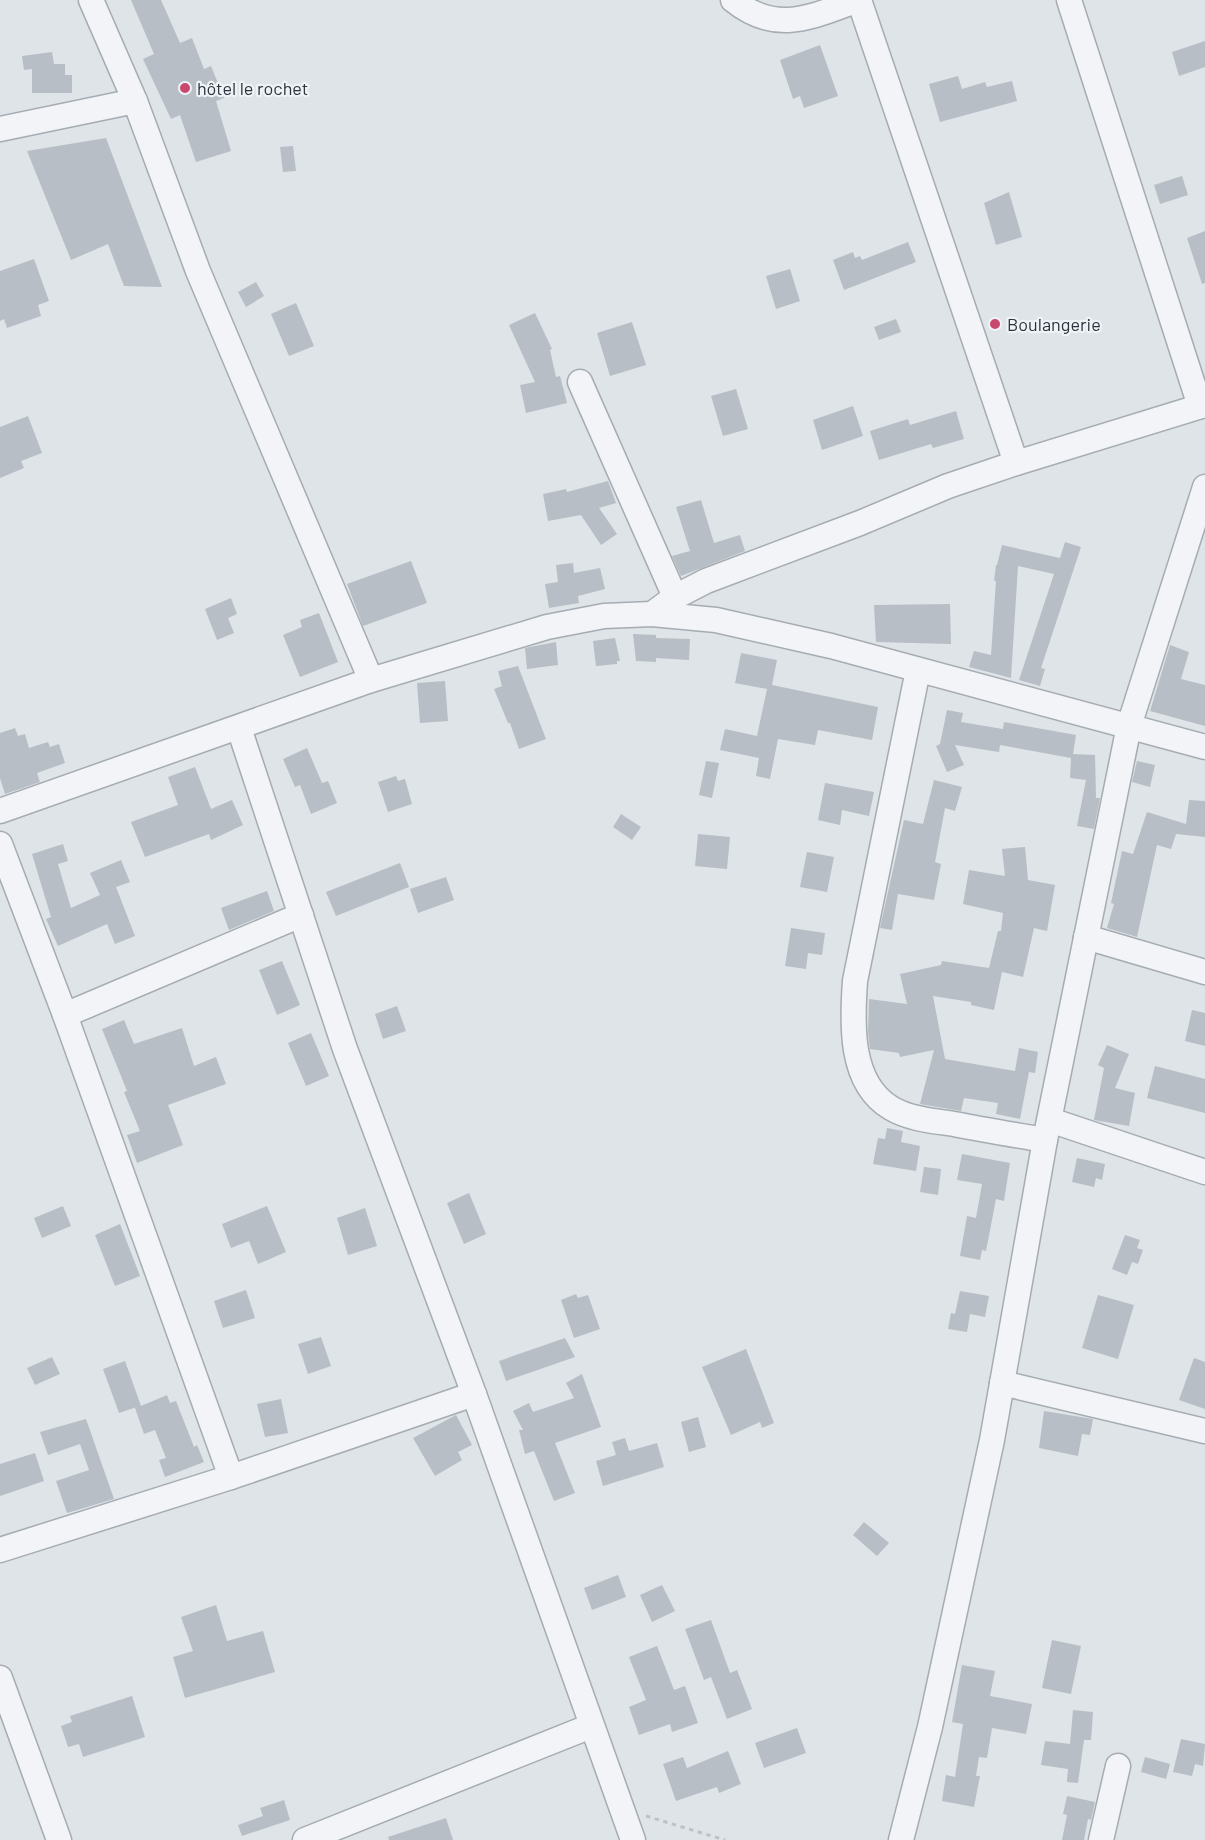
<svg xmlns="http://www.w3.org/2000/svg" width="1205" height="1840" viewBox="0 0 1205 1840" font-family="Barlow,sans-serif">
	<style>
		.building { fill: #b7bec5 }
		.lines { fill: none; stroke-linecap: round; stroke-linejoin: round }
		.minor-casing { stroke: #a5acb2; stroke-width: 27 }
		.path { stroke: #bec2c7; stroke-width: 3; stroke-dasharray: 4.5 4.5; stroke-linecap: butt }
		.minor { stroke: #f2f4f7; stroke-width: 24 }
		.poi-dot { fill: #c9486d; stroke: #eff3f6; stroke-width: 2 }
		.labels { text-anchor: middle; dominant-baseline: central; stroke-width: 4.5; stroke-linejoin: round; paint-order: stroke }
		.poi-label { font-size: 18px; fill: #29343f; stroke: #eff3f6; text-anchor: start }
	</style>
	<rect width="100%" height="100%" fill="#dfe4e8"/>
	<g class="building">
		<polygon points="131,0 161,0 180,43 192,38 204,69 211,66 224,98 216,101 231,151 196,162 180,115 171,119 143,59 154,54"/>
		<polygon points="1205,41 1205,67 1179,76 1172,52"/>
		<polygon points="820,45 838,96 804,108 800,96 793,99 780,60"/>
		<polygon points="52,52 54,64 65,64 65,75 72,75 72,93 32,93 32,69 24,70 22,56"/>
		<polygon points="958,76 962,89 985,82 987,87 1012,81 1017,101 940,122 929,84"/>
		<polygon points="106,138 162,287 124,286 108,244 71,260 27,151"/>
		<polygon points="293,146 296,171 283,172 280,147"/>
		<polygon points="1182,176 1188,195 1160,204 1154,185"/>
		<polygon points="1009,192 1022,237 996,245 984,203"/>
		<polygon points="1205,231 1205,283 1202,284 1187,238"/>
		<polygon points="908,242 916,262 844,290 833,260 853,252 855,258 860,256 862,260"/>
		<polygon points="34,259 49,301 38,305 41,316 7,328 4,319 0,321 0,271"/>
		<polygon points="790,269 800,301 776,309 766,276"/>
		<polygon points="256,282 264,296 246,307 238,292"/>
		<polygon points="296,303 314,346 289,356 271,314"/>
		<polygon points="535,313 552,349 550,350 556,377 560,376 567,403 526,413 520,385 535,382 509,325"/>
		<polygon points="896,319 901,332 879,340 874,327"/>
		<polygon points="632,322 646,365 610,376 597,333"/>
		<polygon points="736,389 748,429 723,436 711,396"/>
		<polygon points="853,406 863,436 822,450 813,420"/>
		<polygon points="956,411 964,439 933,448 931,444 879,460 870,431 908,419 910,425"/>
		<polygon points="28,416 42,453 21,461 24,468 0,478 0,427"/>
		<polygon points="608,481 616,503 599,508 617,534 601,545 581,515 548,521 543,494 566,489 567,492"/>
		<polygon points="701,500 714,543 740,535 745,551 681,576 672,556 690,551 676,507"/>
		<polygon points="1065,542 1081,547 1041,668 1045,669 1040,686 1019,680 1054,574 1018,566 1011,678 969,667 974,651 991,655 996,581 994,581 996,565 997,565 1002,545 1060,558"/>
		<polygon points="411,561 427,603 363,626 347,584"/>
		<polygon points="573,563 574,573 600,568 605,589 578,596 579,603 549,608 545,584 558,582 556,565"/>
		<polygon points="231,598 237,614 228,618 234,633 217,640 205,609"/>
		<polygon points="950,604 951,644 876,642 874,605"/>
		<polygon points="319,613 338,662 300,677 283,635 302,627 300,620"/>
		<polygon points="633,634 656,635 656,638 690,639 689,660 656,658 656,662 636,661"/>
		<polygon points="615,638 620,661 617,661 617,664 596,666 593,641"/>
		<polygon points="556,642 558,665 527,669 525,648"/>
		<polygon points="1170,645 1189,652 1181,679 1205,685 1205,726 1150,711"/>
		<polygon points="741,653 777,660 772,685 878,707 872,740 818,730 815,745 778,739 770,779 756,776 759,758 720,750 725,729 757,736 767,689 735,683"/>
		<polygon points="518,666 546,739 519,749 510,723 508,723 494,689 502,686 498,671"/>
		<polygon points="445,681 448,721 420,723 417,683"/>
		<polygon points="947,710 963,713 961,722 1003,729 1004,722 1076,735 1073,754 1095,755 1096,798 1100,798 1094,829 1077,826 1086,780 1070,778 1071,758 1000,745 999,752 955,745 964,765 947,772 936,746 940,744"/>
		<polygon points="15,728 18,736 25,734 29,748 48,742 50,747 59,744 65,763 37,773 40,782 5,794 0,778 0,733"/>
		<polygon points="307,748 322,783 328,781 337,803 311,814 300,785 295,787 283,759"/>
		<polygon points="706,761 719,763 712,798 699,795"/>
		<polygon points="1137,761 1155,765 1150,787 1132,782"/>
		<polygon points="195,767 211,809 232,800 243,825 211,840 209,834 145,857 131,822 178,805 168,777"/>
		<polygon points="396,776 398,781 405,779 412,804 388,812 378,782"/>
		<polygon points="934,780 962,787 955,811 945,808 935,862 941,864 934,900 898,894 892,930 880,928 904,820 923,824"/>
		<polygon points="825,783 874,792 869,816 842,810 840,825 818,820"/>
		<polygon points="1189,800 1205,801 1205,837 1176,834 1171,849 1157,845 1137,937 1107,928 1114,904 1111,903 1122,851 1133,854 1147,812 1186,824"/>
		<polygon points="621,814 641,827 632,840 613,827"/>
		<polygon points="698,834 730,837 727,869 695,866"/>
		<polygon points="63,844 68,861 58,864 71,908 100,895 90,873 121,860 130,882 116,887 135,936 115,944 107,924 58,946 46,919 51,917 32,854"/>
		<polygon points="1025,847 1028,880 1055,885 1047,931 1034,928 1023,977 1002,972 994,1010 971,1005 971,1002 933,996 945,1059 1015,1071 1019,1048 1038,1052 1035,1073 1029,1072 1020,1119 996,1114 998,1103 964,1098 961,1111 920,1104 934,1050 900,1057 899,1053 870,1049 868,1032 869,999 907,1004 900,974 941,965 942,961 989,968 998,931 1001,931 1003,913 963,904 969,870 1005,876 1002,849"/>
		<polygon points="807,852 834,857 827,892 800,887"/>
		<polygon points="400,863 409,887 336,916 326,892"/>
		<polygon points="446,877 454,900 418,913 410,889"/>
		<polygon points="267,891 274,911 229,930 221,908"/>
		<polygon points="791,928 825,933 822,955 808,953 806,969 785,966"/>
		<polygon points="282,961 300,1005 277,1015 259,970"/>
		<polygon points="397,1006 406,1031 383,1039 375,1014"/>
		<polygon points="1192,1010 1205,1013 1205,1046 1185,1041"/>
		<polygon points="124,1020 134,1044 182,1028 194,1066 216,1057 226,1084 168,1105 183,1145 137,1163 127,1135 140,1131 124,1092 127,1091 102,1029"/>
		<polygon points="311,1033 329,1076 306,1086 288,1043"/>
		<polygon points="1107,1045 1129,1054 1115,1088 1135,1093 1129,1126 1094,1120 1104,1068 1098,1065"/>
		<polygon points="1155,1066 1205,1079 1205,1113 1147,1098"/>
		<polygon points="887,1128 903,1131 901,1142 920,1146 916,1171 873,1164 878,1138 885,1139"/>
		<polygon points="962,1154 1010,1163 1004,1201 996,1199 986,1251 982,1250 980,1260 960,1256 967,1216 976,1218 982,1184 957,1180"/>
		<polygon points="1077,1158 1105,1164 1102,1180 1096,1178 1094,1187 1072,1182"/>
		<polygon points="924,1167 941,1169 938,1195 920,1192"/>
		<polygon points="469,1193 486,1234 464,1244 447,1203"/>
		<polygon points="63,1206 71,1226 42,1238 34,1218"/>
		<polygon points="267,1206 286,1252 258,1264 249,1241 231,1248 222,1224"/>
		<polygon points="365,1208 377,1246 348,1255 337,1218"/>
		<polygon points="120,1224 140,1276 115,1286 95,1235"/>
		<polygon points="1125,1235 1140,1240 1137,1248 1143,1250 1138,1264 1132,1262 1127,1275 1112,1269"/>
		<polygon points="246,1290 255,1318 223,1328 214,1301"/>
		<polygon points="960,1291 989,1296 985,1317 970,1314 967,1332 948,1329 951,1313 955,1314"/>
		<polygon points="576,1294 578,1298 588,1295 600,1329 574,1338 561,1300"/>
		<polygon points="1098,1295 1134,1305 1118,1359 1082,1348"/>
		<polygon points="321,1337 331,1366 308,1374 298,1344"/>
		<polygon points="565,1338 575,1357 506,1381 499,1361"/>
		<polygon points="746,1349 774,1423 762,1428 760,1422 731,1435 702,1367"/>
		<polygon points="52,1357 60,1374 35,1385 27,1368"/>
		<polygon points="1194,1358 1205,1362 1205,1409 1179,1400"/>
		<polygon points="125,1361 141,1406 167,1395 170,1403 176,1401 194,1447 197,1445 204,1462 165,1477 159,1460 166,1458 155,1430 144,1434 135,1408 137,1407 119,1413 103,1369"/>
		<polygon points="582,1374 601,1427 555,1443 575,1493 554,1501 534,1451 525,1454 519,1430 523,1430 513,1411 529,1403 533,1412 574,1398 566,1383"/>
		<polygon points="281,1399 288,1433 265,1437 257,1404"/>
		<polygon points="1044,1411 1093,1419 1090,1435 1082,1434 1078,1456 1039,1448"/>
		<polygon points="456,1415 472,1445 458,1452 462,1460 435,1476 413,1438"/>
		<polygon points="698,1417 706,1447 689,1452 681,1422"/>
		<polygon points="86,1419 114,1499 67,1513 56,1481 89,1470 80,1444 48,1455 40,1432"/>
		<polygon points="625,1438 629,1451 657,1443 664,1467 603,1486 596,1461 616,1455 612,1442"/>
		<polygon points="35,1453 44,1481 0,1496 0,1464"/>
		<polygon points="864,1522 889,1543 877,1556 853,1535"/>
		<polygon points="618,1575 626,1597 592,1610 584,1588"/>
		<polygon points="662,1585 675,1611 652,1622 640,1595"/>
		<polygon points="216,1605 227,1641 263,1631 275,1672 185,1698 173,1657 193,1651 181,1617"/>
		<polygon points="711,1620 730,1673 737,1670 752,1709 727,1719 711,1677 704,1680 685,1629"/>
		<polygon points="1052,1640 1081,1646 1071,1694 1042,1688"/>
		<polygon points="657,1646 674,1690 685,1686 698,1723 672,1732 670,1724 639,1735 629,1707 646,1700 629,1657"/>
		<polygon points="962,1665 995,1671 990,1696 1032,1704 1026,1734 992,1728 987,1758 979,1757 976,1776 980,1776 974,1807 942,1801 946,1775 955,1777 963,1724 952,1722"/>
		<polygon points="132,1696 145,1737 83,1757 79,1744 68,1747 61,1726 72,1722 70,1716"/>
		<polygon points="1073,1710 1093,1712 1091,1740 1084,1740 1078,1783 1067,1782 1068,1769 1041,1765 1045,1741 1070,1744"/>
		<polygon points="797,1728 806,1753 764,1768 755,1743"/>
		<polygon points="1181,1739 1205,1744 1203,1766 1195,1764 1192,1776 1173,1772"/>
		<polygon points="728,1751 741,1784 719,1793 717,1787 676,1801 663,1764 683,1757 687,1768"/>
		<polygon points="1145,1757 1170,1764 1166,1779 1141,1772"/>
		<polygon points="1067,1796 1095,1802 1091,1820 1088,1819 1084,1840 1062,1840 1067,1815 1063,1814"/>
		<polygon points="284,1800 290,1820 242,1836 238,1825 263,1816 260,1808"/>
		<polygon points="446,1818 453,1840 389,1840 388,1837"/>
	</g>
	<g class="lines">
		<defs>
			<g id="minor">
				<polyline points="91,0 135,101 198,271 371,680"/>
				<path d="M733,0c43,35 78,17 125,0"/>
				<polyline points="859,0 1016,463"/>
				<polyline points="1069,0 1200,406"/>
				<polyline points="0,129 135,101"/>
				<polyline points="580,382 675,597"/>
				<polyline points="652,614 675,597 706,581 860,523 948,486 1016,463 1205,405"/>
				<path d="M918,670l-63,311c-3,42 -6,102 36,127 18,11 43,13 63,16 30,6 61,11 91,16"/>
				<polyline points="239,728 345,1049 474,1394 633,1840"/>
				<polyline points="0,811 371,680 547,627 604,616 652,614 716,620 831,646 1205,747"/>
				<polyline points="0,844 65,1015 231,1477"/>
				<polyline points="1086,937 1205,972"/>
				<polyline points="65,1015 301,915"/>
				<polyline points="1050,1120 1205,1172"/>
				<polyline points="1002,1383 1205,1431"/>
				<polyline points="0,1550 231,1477 474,1394"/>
				<polyline points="0,1678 59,1840"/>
				<polyline points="305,1840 591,1726"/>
				<polyline points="901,1840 930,1727 992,1440 1045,1140 1129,726 1205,487"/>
				<polyline points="1101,1840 1118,1766"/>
			</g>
		</defs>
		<use href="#minor" class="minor-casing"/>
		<polyline class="path" points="646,1816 725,1840"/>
		<use href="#minor" class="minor"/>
	</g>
	<g class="poi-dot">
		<circle cx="185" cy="88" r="6"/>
		<circle cx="995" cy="324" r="6"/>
	</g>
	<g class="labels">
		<g class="poi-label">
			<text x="197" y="88">hôtel le rochet</text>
			<text x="1007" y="324">Boulangerie</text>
		</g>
	</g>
</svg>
